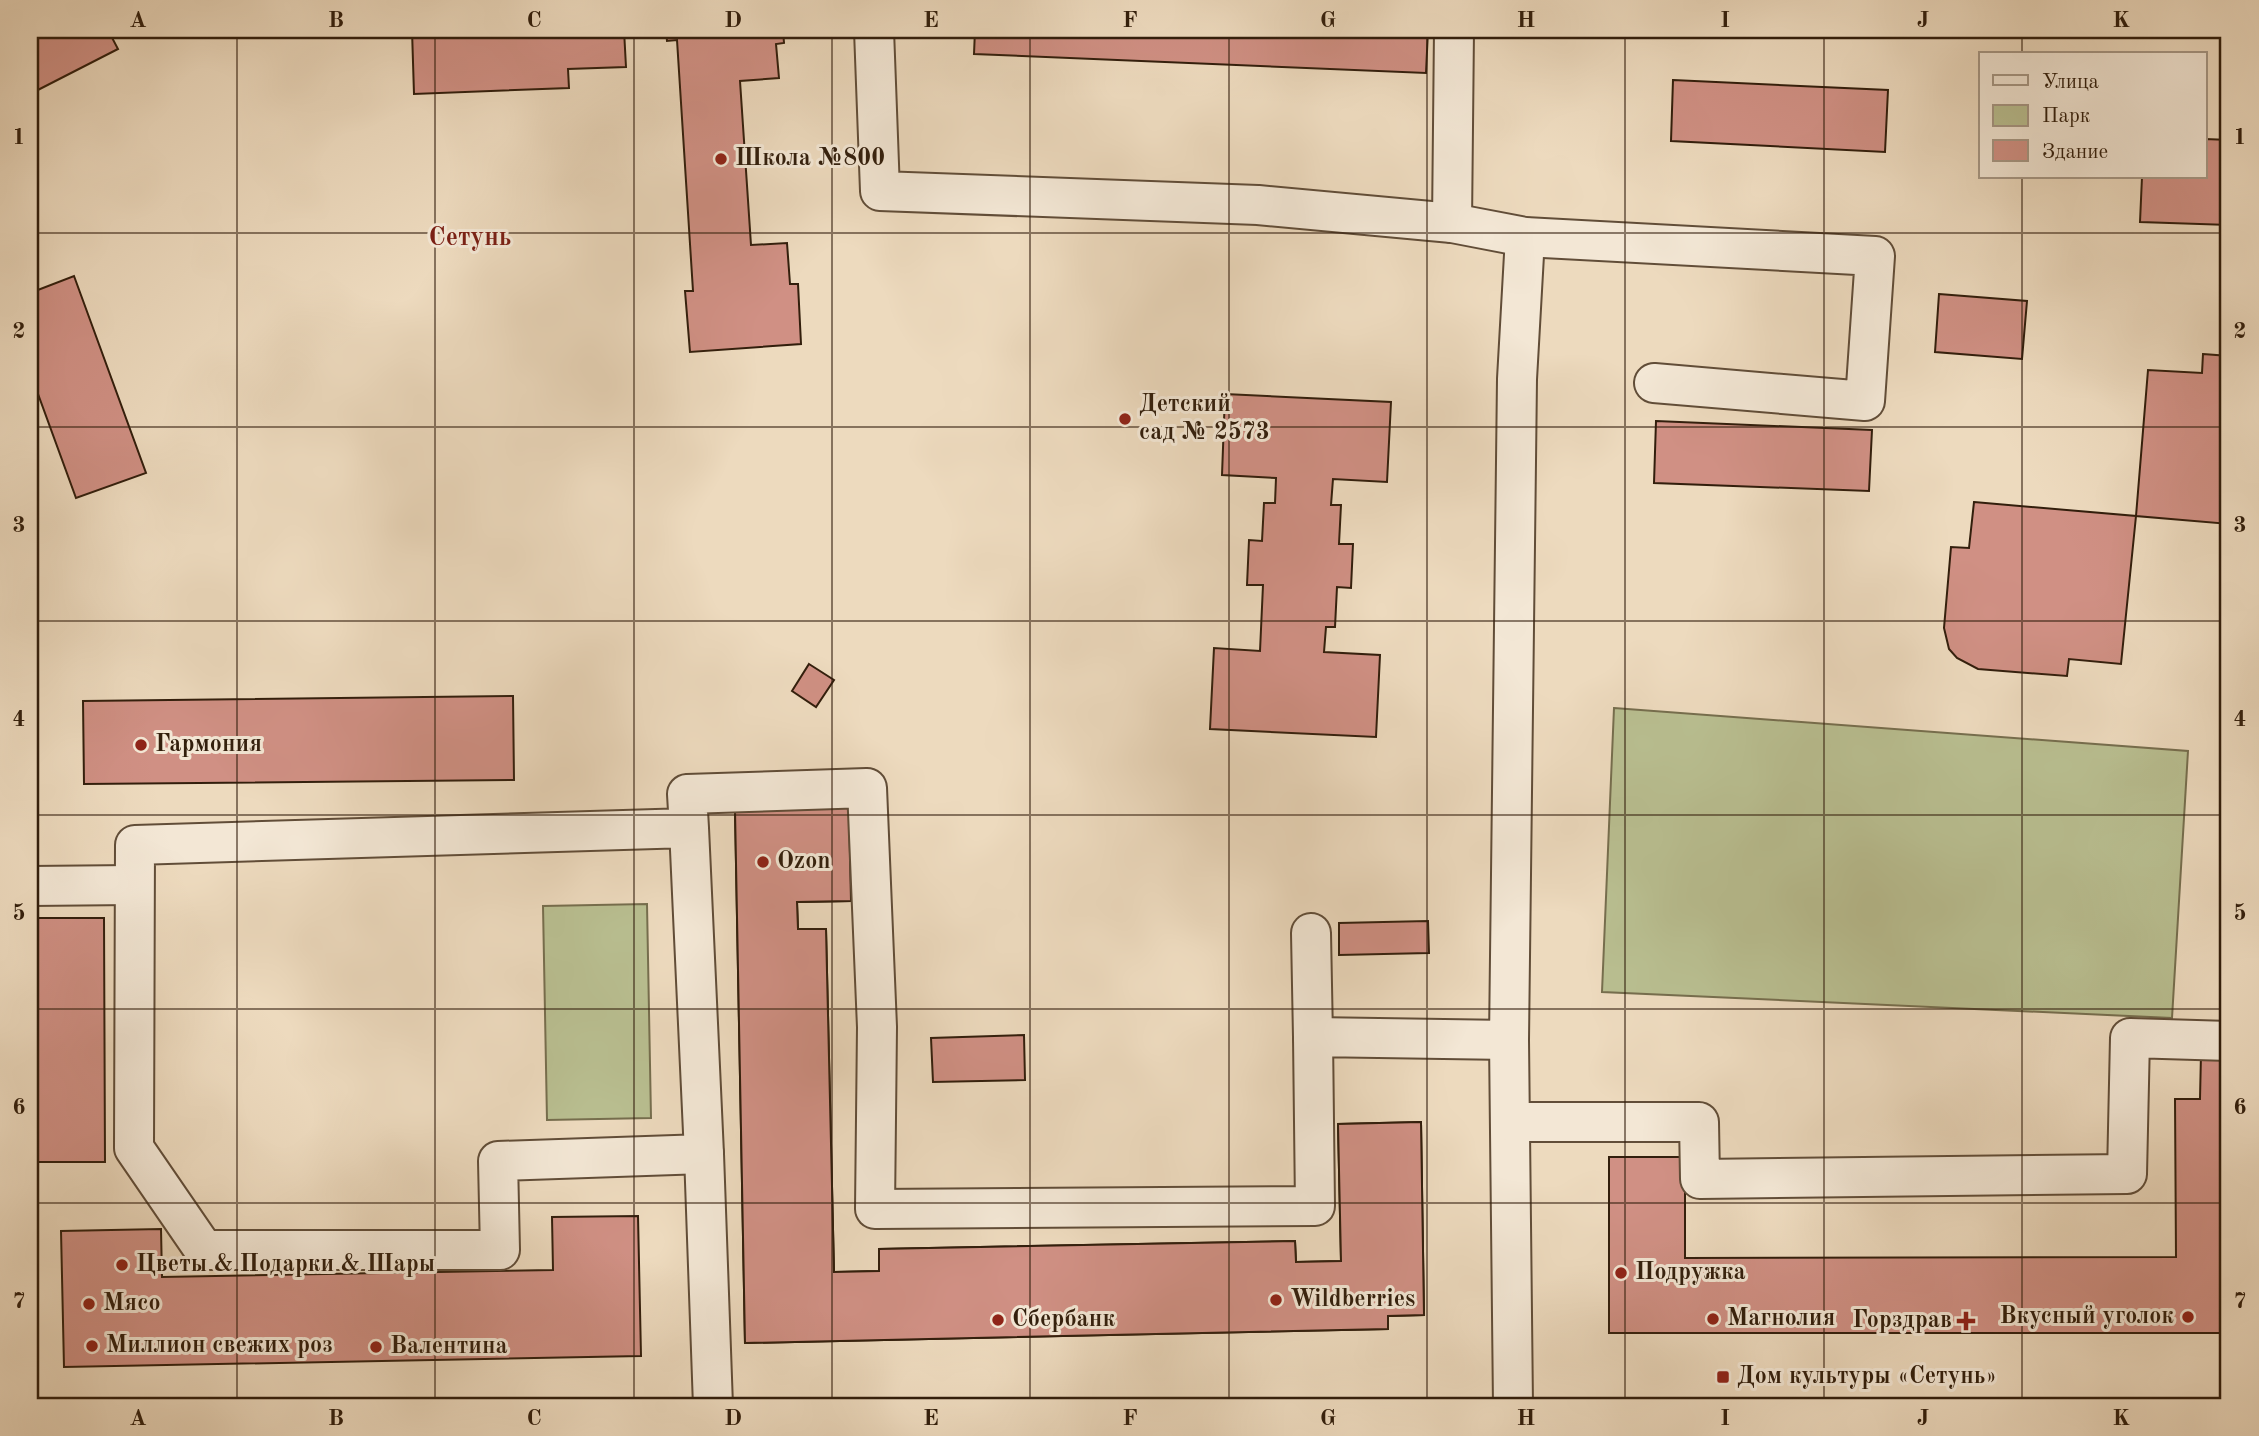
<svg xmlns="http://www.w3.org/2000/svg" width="2259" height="1436" viewBox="0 0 2259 1436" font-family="'Old Standard TT',serif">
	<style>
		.green { fill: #b9bf91; stroke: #766e4e; stroke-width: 2 }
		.building { fill: #d09084; stroke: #321e0c; stroke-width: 2 }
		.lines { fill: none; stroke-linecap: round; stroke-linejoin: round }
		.minor-casing { stroke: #614d38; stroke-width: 42 }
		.minor { stroke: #f3e7d5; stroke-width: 38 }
		.grid { fill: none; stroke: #321e0c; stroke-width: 2; stroke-opacity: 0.55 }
		.poi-dot { fill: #8f2418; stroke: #f3e7d5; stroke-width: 2.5 }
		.labels { text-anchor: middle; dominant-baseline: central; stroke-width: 6; stroke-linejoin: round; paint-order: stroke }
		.poi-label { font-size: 24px; font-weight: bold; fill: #321e0c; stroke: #f3e7d5; text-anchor: start }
		.neighbourhood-label { font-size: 26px; font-weight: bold; fill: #7a1f14; stroke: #f3e7d5 }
		.neatline { fill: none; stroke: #321e0c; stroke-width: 2.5 }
		.grid-label { font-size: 23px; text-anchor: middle; font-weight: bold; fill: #321e0c }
	</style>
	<rect width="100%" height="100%" fill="#eddabe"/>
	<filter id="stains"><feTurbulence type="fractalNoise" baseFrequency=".00286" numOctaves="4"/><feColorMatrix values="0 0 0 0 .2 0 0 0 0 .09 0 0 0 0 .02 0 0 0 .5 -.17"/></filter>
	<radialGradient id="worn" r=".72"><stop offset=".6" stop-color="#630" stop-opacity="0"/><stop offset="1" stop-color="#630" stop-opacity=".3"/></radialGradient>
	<g class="green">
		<polygon points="1614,708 2188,751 2172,1018 1602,992"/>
		<polygon points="647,904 651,1118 547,1120 543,906"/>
	</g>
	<g class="building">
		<polygon points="30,30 108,30 118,49 30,94"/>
		<polygon points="412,30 624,30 626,67 568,69 569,88 414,94"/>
		<polygon points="666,30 783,30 784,43 776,44 779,78 740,81 751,245 787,243 790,284 798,284 801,344 690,352 685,291 693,291 677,40 667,41"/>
		<polygon points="975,30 1428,30 1426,73 974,54"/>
		<polygon points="1673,80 1888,90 1885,152 1671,141"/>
		<polygon points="2205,139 2229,140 2229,225 2140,222 2142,177 2205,177"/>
		<polygon points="74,276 146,473 76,498 30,372 30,293"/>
		<polygon points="1939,294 2027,301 2022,359 1935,352"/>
		<polygon points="2203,354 2229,356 2229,524 2136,516 2148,370 2202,373"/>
		<polygon points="1225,394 1391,402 1387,482 1333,479 1331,505 1341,505 1339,544 1353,544 1351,588 1337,587 1335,627 1326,627 1324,652 1380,655 1376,737 1210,729 1214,648 1260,651 1263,585 1247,585 1249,540 1262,541 1264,503 1275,503 1276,478 1222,475"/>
		<polygon points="1656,421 1872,430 1869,491 1654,483"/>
		<polygon points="1974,502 2136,516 2121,664 2069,659 2067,676 1978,669 1957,658 1949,649 1944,628 1951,547 1969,548"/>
		<polygon points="809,664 834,680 816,707 792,691"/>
		<polygon points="513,696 514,780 84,784 83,701"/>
		<polygon points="849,807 851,901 797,902 798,929 826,929 834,1272 879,1271 879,1249 1295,1241 1296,1262 1341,1261 1338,1124 1421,1122 1424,1315 1388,1316 1388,1329 745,1343 735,810"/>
		<polygon points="849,807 851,901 797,902 798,929 826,929 834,1272 879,1271 879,1249 1295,1241 1296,1262 1341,1261 1338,1124 1421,1122 1424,1315 1388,1316 1388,1329 745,1343 735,810"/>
		<polygon points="30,918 104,918 105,1162 30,1162"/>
		<polygon points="1428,921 1429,953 1339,955 1339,923"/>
		<polygon points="1024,1035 1025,1080 933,1082 931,1038"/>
		<polygon points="2201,1054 2229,1054 2229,1333 1609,1333 1609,1157 1685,1157 1685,1258 2176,1257 2175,1099 2200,1099"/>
		<polygon points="638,1216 641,1356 64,1367 61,1231 161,1229 162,1277 553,1270 552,1217"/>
	</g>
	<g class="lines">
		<defs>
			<g id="minor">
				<polyline points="874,30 880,191 1258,205 1452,223 1525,237 1875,256 1865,401 1654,383"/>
				<polyline points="1452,223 1454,30"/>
				<polyline points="689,828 704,1154 498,1161 500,1250 204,1250 134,1148 135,845 689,828 687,794 867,788 877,1027 875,1209 1315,1206 1313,1037 1509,1040 1517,379 1525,237"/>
				<polyline points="30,886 133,885"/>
				<polyline points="1311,933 1313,1037"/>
				<polyline points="1509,1040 1513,1406"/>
				<polyline points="1512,1122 1699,1122 1700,1179 2127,1174 2130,1038 2229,1041"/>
				<polyline points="704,1154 713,1406"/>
			</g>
		</defs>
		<use href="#minor" class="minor-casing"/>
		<use href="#minor" class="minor"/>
	</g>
	<path class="grid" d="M237,30v1376M435,30v1376M634,30v1376M832,30v1376M1030,30v1376M1229,30v1376M1427,30v1376M1625,30v1376M1824,30v1376M2022,30v24M2022,177v1229M30,233h2199M30,427h2199M30,621h2199M30,815h2199M30,1009h2199M30,1203h2199"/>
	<g class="poi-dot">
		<circle cx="721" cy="159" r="7"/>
		<circle cx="1125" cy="419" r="7"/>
		<circle cx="141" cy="745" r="7"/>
		<circle cx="763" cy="862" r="7"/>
		<circle cx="122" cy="1265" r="7"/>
		<circle cx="1621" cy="1273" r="7"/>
		<circle cx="1276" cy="1300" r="7"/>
		<circle cx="89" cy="1304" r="7"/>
		<circle cx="2188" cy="1317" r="7"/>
		<circle cx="1713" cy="1319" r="7"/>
		<circle cx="998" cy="1320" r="7"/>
		<path d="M1962.5 1310.5h7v7h7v7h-7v7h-7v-7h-7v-7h7z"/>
		<circle cx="92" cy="1346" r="7"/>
		<circle cx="376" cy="1347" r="7"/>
		<rect x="1716" y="1370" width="14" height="14" rx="3.5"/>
	</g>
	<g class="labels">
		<g class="poi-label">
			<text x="735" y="159">Школа №800</text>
			<text x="1139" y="405">Детский<tspan x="1139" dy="28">сад № 2573</tspan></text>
			<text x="155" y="745">Гармония</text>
			<text x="777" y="862">Ozon</text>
			<text x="136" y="1265">Цветы &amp; Подарки &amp; Шары</text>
			<text x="1635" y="1273">Подружка</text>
			<text x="1290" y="1300">Wildberries</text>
			<text x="103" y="1304">Мясо</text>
			<text x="2174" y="1317" text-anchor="end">Вкусный уголок</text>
			<text x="1727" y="1319">Магнолия</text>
			<text x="1012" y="1320">Сбербанк</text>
			<text x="1952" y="1321" text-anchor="end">Горздрав</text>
			<text x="106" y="1346">Миллион свежих роз</text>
			<text x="390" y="1347">Валентина</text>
			<text x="1737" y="1377">Дом культуры «Сетунь»</text>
		</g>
		<g class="neighbourhood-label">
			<text x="470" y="238">Сетунь</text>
		</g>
	</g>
	<rect width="2259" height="1436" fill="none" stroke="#eddabe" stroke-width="77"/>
	<rect x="1979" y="52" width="228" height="126" fill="#f3e7d5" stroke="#a69785" stroke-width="2"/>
	<rect x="1993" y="75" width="35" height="10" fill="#f3e7d5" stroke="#a69785" stroke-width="2"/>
	<text x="2042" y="88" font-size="21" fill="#321e0c">Улица</text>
	<rect x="1993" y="105" width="35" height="21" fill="#b9bf91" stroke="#a69785" stroke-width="2"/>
	<text x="2042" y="122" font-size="21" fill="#321e0c">Парк</text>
	<rect x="1993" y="140" width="35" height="21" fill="#d09084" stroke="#a69785" stroke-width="2"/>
	<text x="2042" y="158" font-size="21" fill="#321e0c">Здание</text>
	<rect x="38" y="38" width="2182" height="1360" class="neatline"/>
	<g class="grid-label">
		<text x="138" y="27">A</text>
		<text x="336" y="27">B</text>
		<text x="534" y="27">C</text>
		<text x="733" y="27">D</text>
		<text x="931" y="27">E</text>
		<text x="1130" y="27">F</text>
		<text x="1328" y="27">G</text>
		<text x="1526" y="27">H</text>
		<text x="1725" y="27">I</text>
		<text x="1923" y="27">J</text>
		<text x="2121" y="27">K</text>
		<text x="19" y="144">1</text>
		<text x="2240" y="144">1</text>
		<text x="19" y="338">2</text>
		<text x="2240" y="338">2</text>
		<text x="19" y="532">3</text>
		<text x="2240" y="532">3</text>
		<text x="19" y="726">4</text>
		<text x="2240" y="726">4</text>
		<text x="19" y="920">5</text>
		<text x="2240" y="920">5</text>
		<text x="19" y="1114">6</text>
		<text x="2240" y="1114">6</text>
		<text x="19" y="1308">7</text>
		<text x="2240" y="1308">7</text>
		<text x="138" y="1425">A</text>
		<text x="336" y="1425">B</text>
		<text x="534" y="1425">C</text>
		<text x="733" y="1425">D</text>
		<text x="931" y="1425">E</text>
		<text x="1130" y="1425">F</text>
		<text x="1328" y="1425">G</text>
		<text x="1526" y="1425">H</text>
		<text x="1725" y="1425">I</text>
		<text x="1923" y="1425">J</text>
		<text x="2121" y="1425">K</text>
	</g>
	<rect width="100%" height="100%" filter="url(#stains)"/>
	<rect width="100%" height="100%" fill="url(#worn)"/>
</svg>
